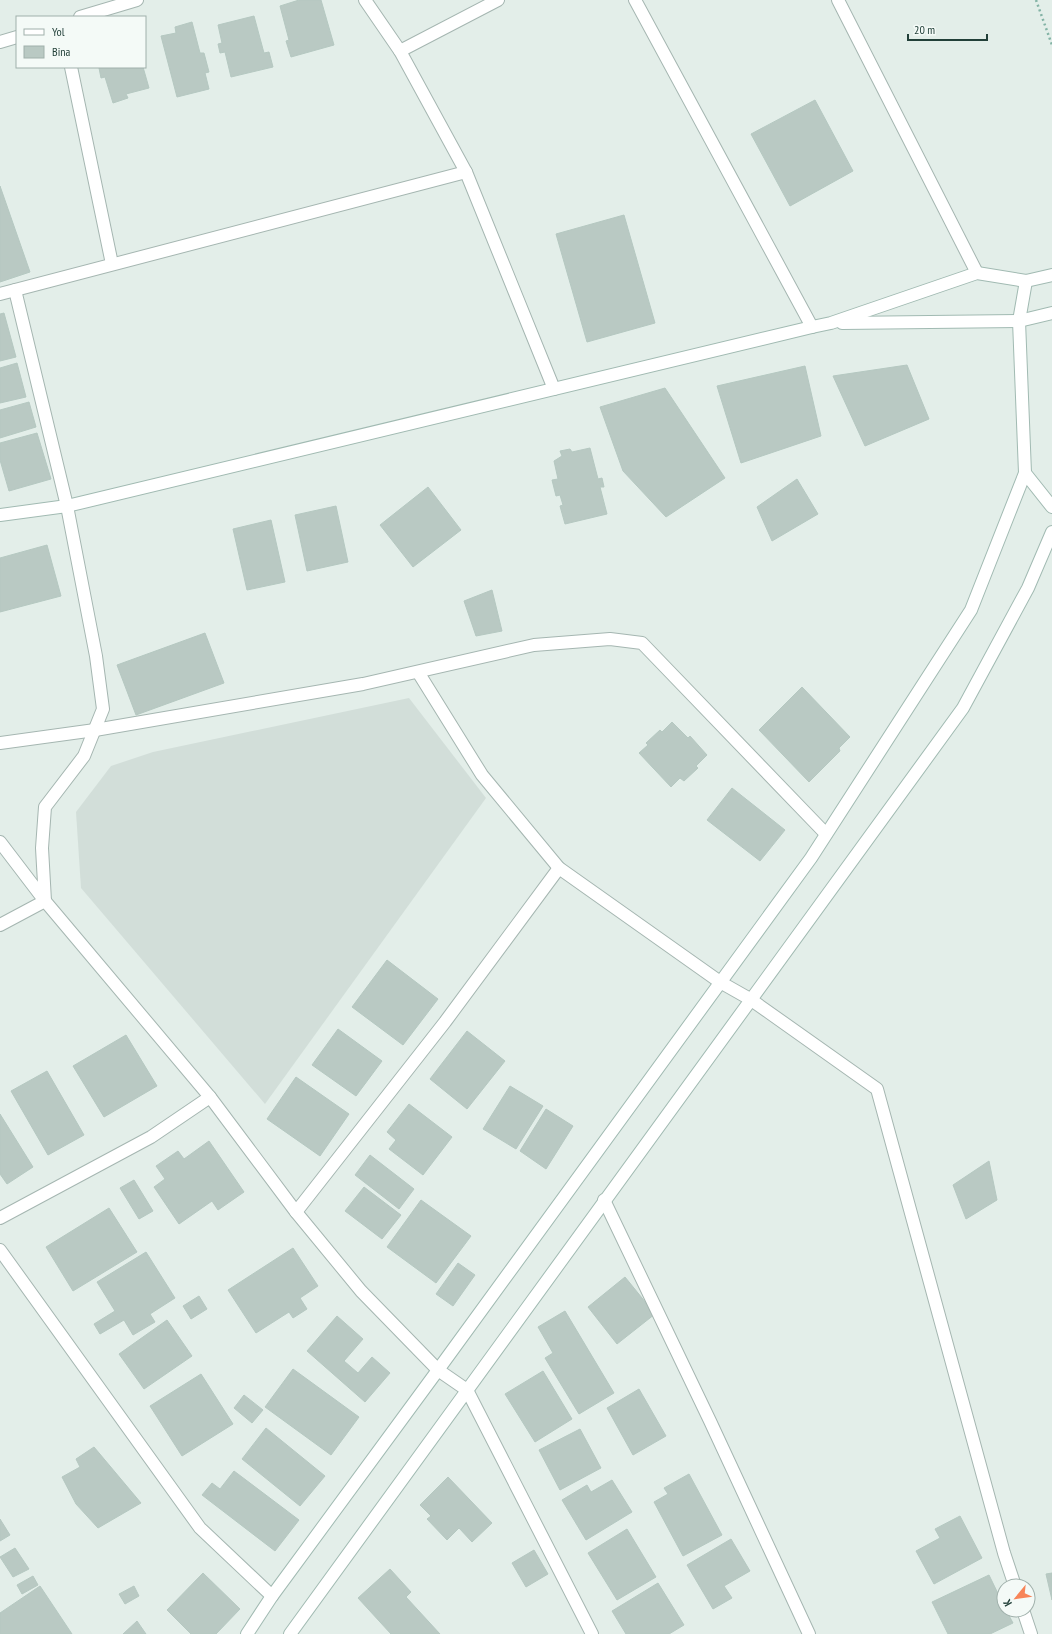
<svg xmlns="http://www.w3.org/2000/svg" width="1052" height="1634" viewBox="0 0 1052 1634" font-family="'PT Sans Narrow',sans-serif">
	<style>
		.built { fill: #d2ded9 }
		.building { fill: #b9c9c3; stroke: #b5c8c1 }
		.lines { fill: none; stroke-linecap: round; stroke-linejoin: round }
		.street-casing { stroke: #a5b6b1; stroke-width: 14 }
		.secondary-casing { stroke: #a1bab2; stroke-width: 14 }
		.path { stroke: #83b3a5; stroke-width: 2.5; stroke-dasharray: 2 3; stroke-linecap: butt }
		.street { stroke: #fff; stroke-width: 12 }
		.secondary { stroke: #fff; stroke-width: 12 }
	</style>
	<rect width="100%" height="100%" fill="#e3eee9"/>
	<polygon class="built" points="409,698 486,798 265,1104 81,888 76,812 111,766 153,752"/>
	<g class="building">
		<polygon points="299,0 321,0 334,45 291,57 286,41 289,40 280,6"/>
		<polygon points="254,16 264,53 269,52 273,67 231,77 225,52 220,53 218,44 222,43 218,25"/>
		<polygon points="192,22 200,53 204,53 209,72 205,73 209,89 177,97 161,36 176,33 175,27"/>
		<polygon points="102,67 143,67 149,88 126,94 128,98 113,103 105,77 101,78 99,68"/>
		<polygon points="815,100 853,171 790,206 751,134"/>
		<polygon points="0,186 30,272 0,282"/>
		<polygon points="624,215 655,323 587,342 556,234"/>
		<polygon points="4,313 16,357 0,361 0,314"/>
		<polygon points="17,363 26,397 0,403 0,368"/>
		<polygon points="907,365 929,419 865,446 833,376"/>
		<polygon points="805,366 821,436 741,463 717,386"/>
		<polygon points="665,388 725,478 666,517 623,471 600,407"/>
		<polygon points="29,402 36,427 0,438 0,410"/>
		<polygon points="37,433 51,479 9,491 0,460 0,443"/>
		<polygon points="590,448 598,479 602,478 604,487 600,487 607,514 565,524 560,506 563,505 560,495 556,496 552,480 558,479 554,461 562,456 560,451 570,449 572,452"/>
		<polygon points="797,479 818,514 772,541 757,507"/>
		<polygon points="428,487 461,530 413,567 380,525"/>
		<polygon points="336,506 348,562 307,571 295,515"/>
		<polygon points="271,520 285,582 247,590 233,529"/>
		<polygon points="47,545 61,596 0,612 0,558"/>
		<polygon points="492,590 502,631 476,636 464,601"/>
		<polygon points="205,633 224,683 136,715 117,665"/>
		<polygon points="802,687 850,737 839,748 840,751 809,782 759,730"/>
		<polygon points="672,722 688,738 690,736 707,755 696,766 698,768 684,781 680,778 671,787 639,753 648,745 646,743 660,730 662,732"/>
		<polygon points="732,788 785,830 760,861 707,820"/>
		<polygon points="387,960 438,999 403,1045 352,1007"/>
		<polygon points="338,1029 382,1061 356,1096 312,1065"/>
		<polygon points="467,1031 505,1061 467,1109 430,1079"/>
		<polygon points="126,1035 157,1086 104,1117 73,1066"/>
		<polygon points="47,1071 84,1135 48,1155 11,1091"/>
		<polygon points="296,1077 349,1114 320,1156 267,1119"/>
		<polygon points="510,1086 543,1106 516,1149 483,1129"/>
		<polygon points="409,1104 452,1137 423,1175 389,1149 396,1140 387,1132"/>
		<polygon points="546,1109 573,1126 546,1169 520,1151"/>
		<polygon points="0,1114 33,1167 7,1184 0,1174"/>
		<polygon points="209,1141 244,1192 218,1210 212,1201 179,1224 154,1187 165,1179 156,1166 178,1151 184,1159"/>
		<polygon points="370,1155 414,1189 399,1209 355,1175"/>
		<polygon points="989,1161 997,1200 966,1219 953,1185"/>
		<polygon points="134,1180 153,1211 139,1219 120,1188"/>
		<polygon points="364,1187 401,1215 382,1239 345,1211"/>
		<polygon points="421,1200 471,1236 436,1283 387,1247"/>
		<polygon points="109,1208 137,1252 73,1291 46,1247"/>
		<polygon points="293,1248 318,1286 300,1298 307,1309 293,1318 289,1312 256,1333 228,1290"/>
		<polygon points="146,1252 175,1298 150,1314 155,1322 133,1335 124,1320 100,1334 94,1324 115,1311 97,1282"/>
		<polygon points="458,1263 475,1275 453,1306 436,1294"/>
		<polygon points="625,1277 655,1314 617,1344 588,1307"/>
		<polygon points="199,1296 207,1309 191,1319 183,1306"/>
		<polygon points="565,1311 614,1393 579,1414 545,1358 553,1353 538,1327"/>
		<polygon points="337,1316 363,1339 344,1361 358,1373 372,1357 390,1373 365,1402 307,1351"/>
		<polygon points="167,1320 192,1356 144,1389 119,1354"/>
		<polygon points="293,1369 359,1417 331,1455 265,1407"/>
		<polygon points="543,1371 572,1419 535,1442 505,1394"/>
		<polygon points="201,1374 233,1424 182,1456 150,1406"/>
		<polygon points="639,1389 666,1436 633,1455 607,1408"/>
		<polygon points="244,1395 263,1410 252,1423 234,1408"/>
		<polygon points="266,1428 325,1476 300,1506 242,1459"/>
		<polygon points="580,1429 601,1468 560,1490 539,1450"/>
		<polygon points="94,1447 141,1503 98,1528 76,1504 62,1477 80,1467 76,1459"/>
		<polygon points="234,1471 299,1520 275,1551 202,1495 212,1483 220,1489"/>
		<polygon points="689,1474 722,1535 683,1556 654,1502 668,1494 664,1488"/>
		<polygon points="448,1477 492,1523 472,1542 459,1528 447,1540 427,1519 431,1516 420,1505"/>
		<polygon points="612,1480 632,1512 586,1540 562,1500 587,1485 591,1492"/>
		<polygon points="960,1516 982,1558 934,1584 916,1551 940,1538 935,1529"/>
		<polygon points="0,1519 10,1535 0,1541"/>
		<polygon points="627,1529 656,1577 617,1600 588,1553"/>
		<polygon points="731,1539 750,1571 724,1586 732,1598 713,1609 687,1565"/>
		<polygon points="15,1548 29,1569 13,1577 0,1557"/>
		<polygon points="534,1550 548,1574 526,1587 512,1563"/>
		<polygon points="390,1569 411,1592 406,1597 440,1634 391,1634 358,1598"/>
		<polygon points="203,1573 240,1609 216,1634 191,1634 167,1610"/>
		<polygon points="1052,1573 1052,1600 1046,1574"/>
		<polygon points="989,1575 1004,1606 1004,1610 1006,1610 1013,1623 990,1634 948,1634 932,1602"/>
		<polygon points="33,1576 38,1585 22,1594 17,1585"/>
		<polygon points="658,1583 684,1625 669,1634 626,1634 612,1611"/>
		<polygon points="40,1586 72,1634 0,1634 0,1613"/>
		<polygon points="134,1586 139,1596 125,1604 119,1594"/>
		<polygon points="137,1621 146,1634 123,1634"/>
	</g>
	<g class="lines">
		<defs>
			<g id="street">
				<polyline points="365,0 400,51 466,172 554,389"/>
				<polyline points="635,0 812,327"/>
				<polyline points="838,0 977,273"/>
				<polyline points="80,17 137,0"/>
				<polyline points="0,42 17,37"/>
				<polyline points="400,51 498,0"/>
				<polyline points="71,67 112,264"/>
				<polyline points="0,294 466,172"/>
				<polyline points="418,672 482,775 559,868 720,982 750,999 877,1089 1004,1553 1015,1586"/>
				<polyline points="0,743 95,730 363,684 534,645 610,639 642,643 826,834"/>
				<polyline points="0,842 45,901 210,1097 296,1212 361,1291 438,1370 467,1390 592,1634"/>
				<polyline points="0,925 45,901 42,848 45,807 84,756 103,709 96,656 67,506 15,290"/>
				<polyline points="604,1200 710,1421 809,1634"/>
				<polyline points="296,1212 445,1022 559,868"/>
				<polyline points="0,1218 151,1137 210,1097"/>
				<polyline points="0,1250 200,1528 272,1596"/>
				<polyline points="1023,1610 1031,1634"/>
			</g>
			<g id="secondary">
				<polyline points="842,323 1019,321 1052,313"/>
				<polyline points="1025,473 1052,507"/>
				<polyline points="0,515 67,506 812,327 831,323 977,273 1026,281 1052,275"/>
				<polyline points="247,1634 272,1596 438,1370 811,858 971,610 1025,473 1019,321 1026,281"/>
				<polyline points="290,1634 963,708 1028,588 1052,532"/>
			</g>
		</defs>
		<use href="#street" class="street-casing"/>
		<use href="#secondary" class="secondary-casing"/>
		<polyline class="path" points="1036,0 1052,45"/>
		<use href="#street" class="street"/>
		<use href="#secondary" class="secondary"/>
	</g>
	<rect x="16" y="16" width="130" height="52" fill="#f4faf7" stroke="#a0b0ab"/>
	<rect x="24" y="29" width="20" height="6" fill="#ffffff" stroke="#a0b0ab"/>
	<text x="52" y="36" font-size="12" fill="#224039">Yol</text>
	<rect x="24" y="46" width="20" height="12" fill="#b9c9c3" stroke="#a0b0ab"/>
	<text x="52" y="56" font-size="12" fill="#224039">Bina</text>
	<g transform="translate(1016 1598) rotate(241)"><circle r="19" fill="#f4faf7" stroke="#a0b0ab"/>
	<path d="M0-3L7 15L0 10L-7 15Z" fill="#f78458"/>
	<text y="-6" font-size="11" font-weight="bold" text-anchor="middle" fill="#224039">K</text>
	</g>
	<path d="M908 34v6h79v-6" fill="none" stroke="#224039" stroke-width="2"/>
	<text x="914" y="34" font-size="12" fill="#224039" stroke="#f4faf7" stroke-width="3" paint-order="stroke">20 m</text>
</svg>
